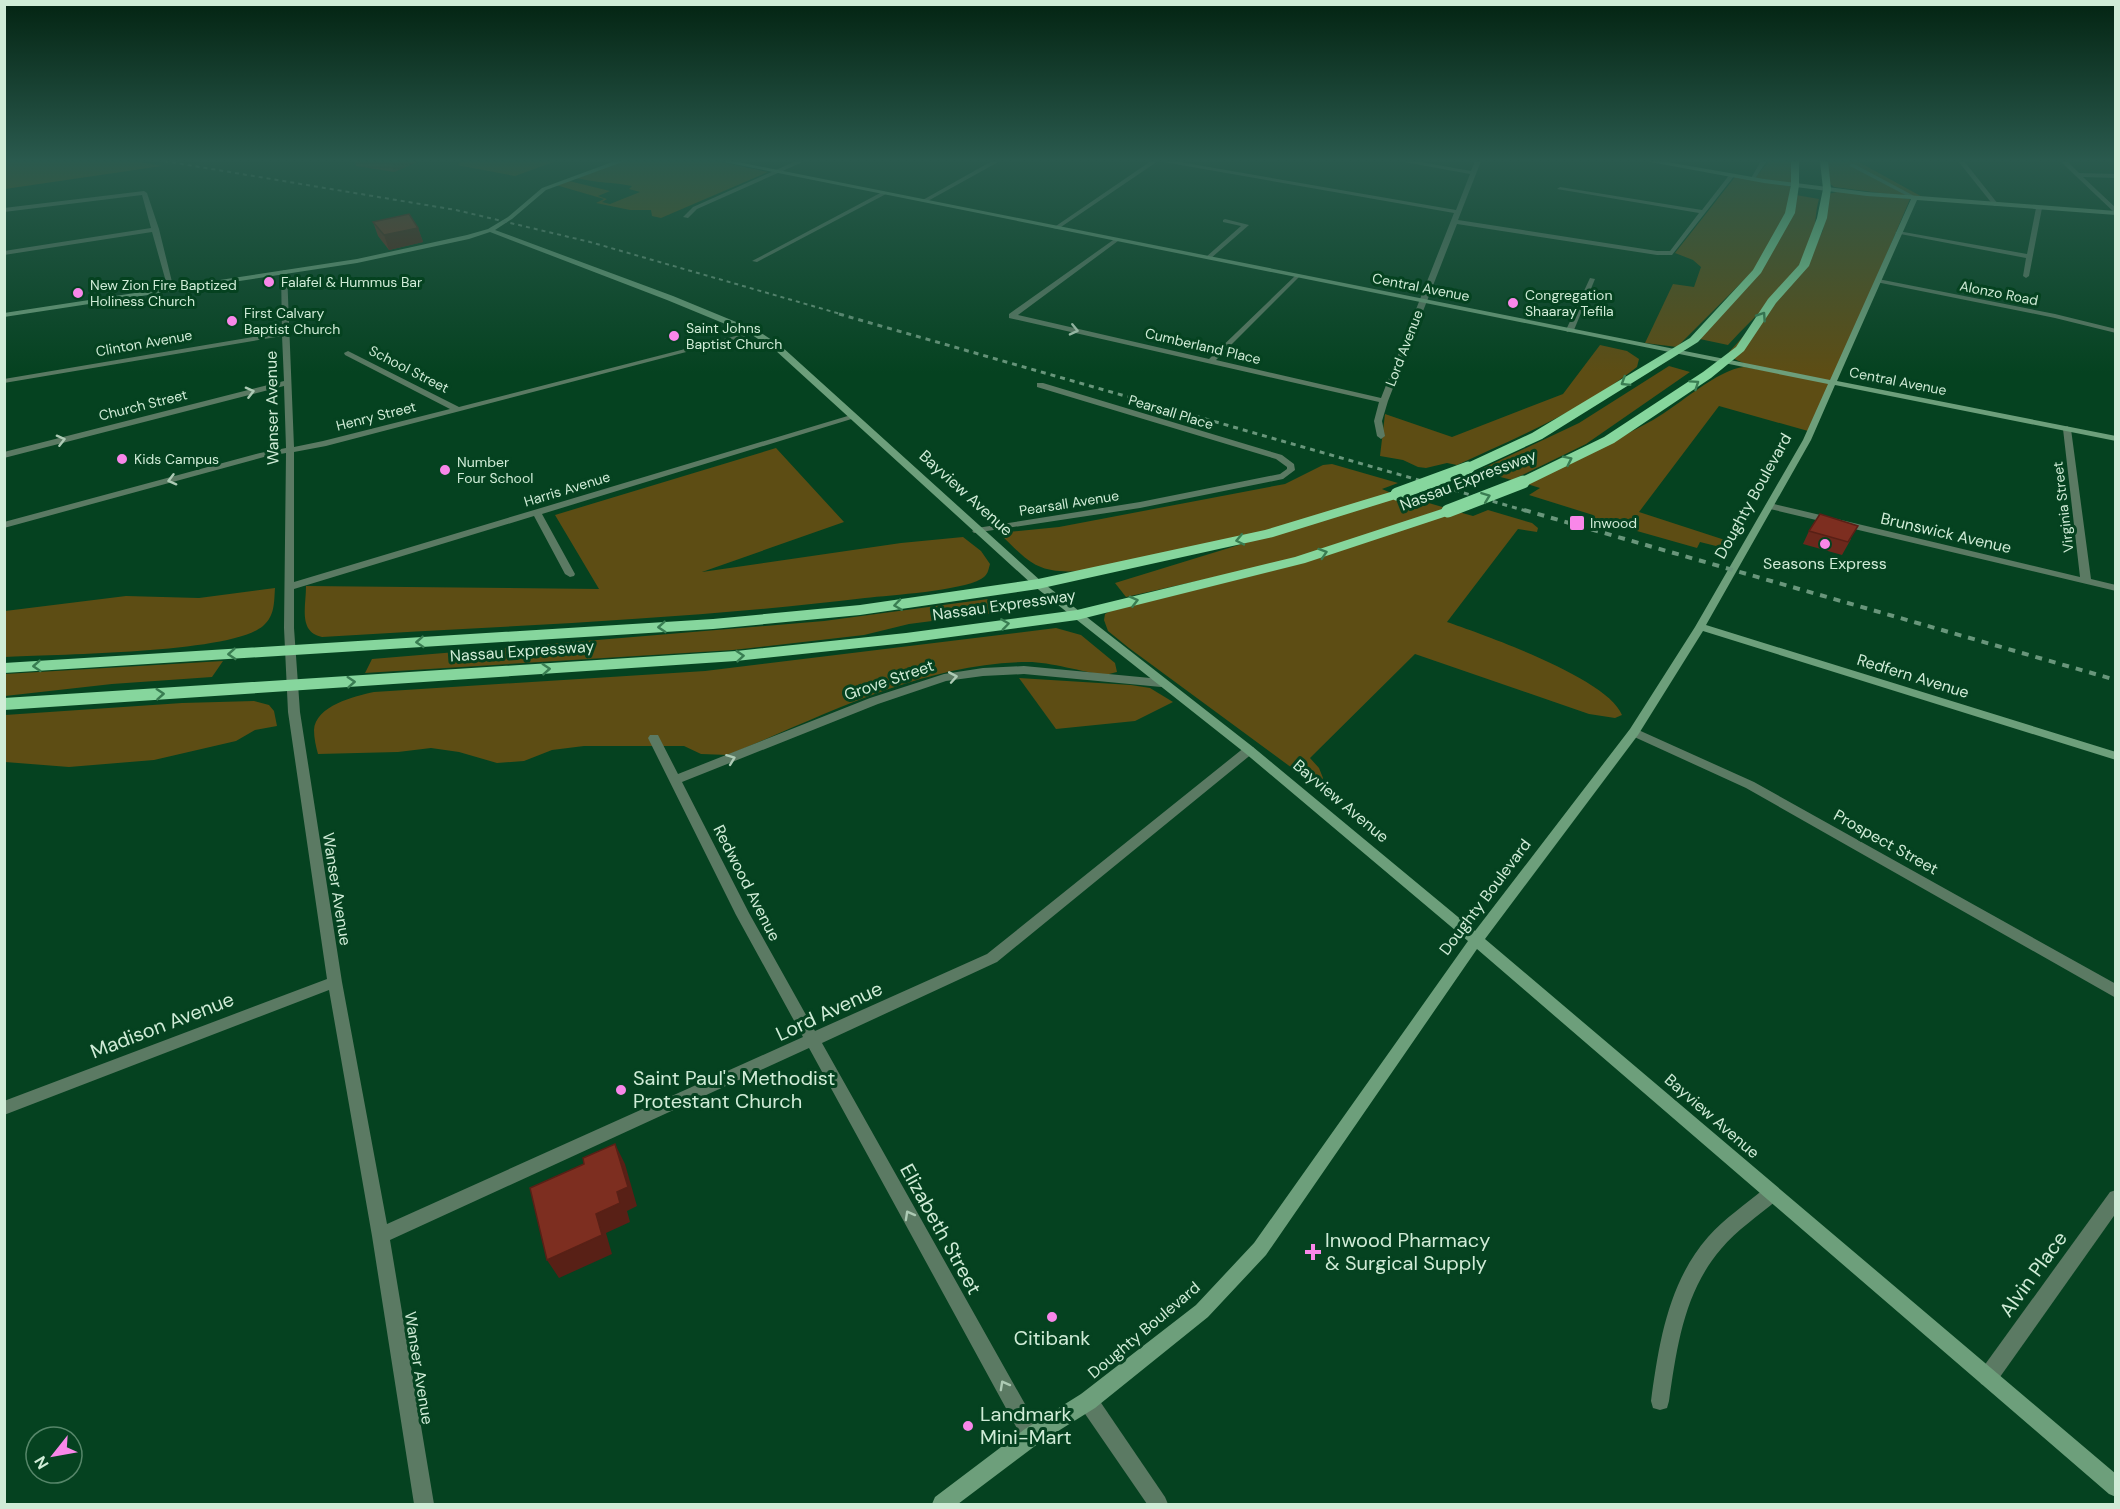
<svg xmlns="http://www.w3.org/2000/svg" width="2120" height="1509" viewBox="0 0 2120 1509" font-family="'DM Sans',sans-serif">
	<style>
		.green { fill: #5d4d14 }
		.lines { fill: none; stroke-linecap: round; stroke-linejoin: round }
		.street { fill: #5b7a63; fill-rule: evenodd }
		.secondary { fill: #6d9f7b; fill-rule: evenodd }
		.highway { fill: #86d69d; fill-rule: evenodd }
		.rail-far2 { stroke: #69967b; stroke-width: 2; stroke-dasharray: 4 4; stroke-linecap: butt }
		.rail-far1 { stroke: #69967b; stroke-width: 3; stroke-dasharray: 5 5; stroke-linecap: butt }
		.rail { stroke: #69967b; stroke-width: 4; stroke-dasharray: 7 7; stroke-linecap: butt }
		.highway-bridge { stroke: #86d69d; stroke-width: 13 }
		.wall { fill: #6c281c }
		.shaded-wall { fill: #582016 }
		.building { fill: #7d2e20; stroke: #582016; stroke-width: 1.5 }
		.oneway { stroke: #397d52 }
		.oneway2 { stroke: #adcab4 }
		.poi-dot { fill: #f987e9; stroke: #054220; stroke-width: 2 }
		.labels { text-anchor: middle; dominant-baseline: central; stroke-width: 6; stroke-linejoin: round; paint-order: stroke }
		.far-poi-label { font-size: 14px; fill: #d0ecd7; stroke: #054220; text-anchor: start }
		.far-street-label { font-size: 14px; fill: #d0ecd7; stroke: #054220 }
		.street-label { font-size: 16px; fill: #d0ecd7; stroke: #054220 }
		.poi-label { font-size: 16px; fill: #d0ecd7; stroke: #054220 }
		.near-street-label { font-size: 20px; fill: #d0ecd7; stroke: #054220 }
		.near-poi-label { font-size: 20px; fill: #d0ecd7; stroke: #054220; text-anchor: start }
	</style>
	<rect width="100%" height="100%" fill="#054220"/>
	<g class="green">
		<polygon points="5,161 134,161 162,166 5,189"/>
		<polygon points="463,161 556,161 515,176 457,165"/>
		<path d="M624,161h92l52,11 -107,46 -9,-2 -1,-6h-21l-34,-7 8,-4 -48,-14 13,-4 41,10 -12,5 9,3 -5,3 8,2 30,-12 -11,-3 3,-3c-19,-4 -36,-3 -56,-8z"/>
		<polygon points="1769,161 1793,161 1793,184 1755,178"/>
		<polygon points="1828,161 1857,161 1926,199 1834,187 1828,182"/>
		<polygon points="1735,177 1789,186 1792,188 1788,213 1755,269 1677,347 1645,343 1673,284 1694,287 1701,267 1693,260 1675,253"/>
		<path d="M1841,191l69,8 -77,182c-21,-3 -95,-13 -105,-27l2,-3 76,-84 17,-37 5,-36z"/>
		<path d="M1796,195l23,4c-4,13 -3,28 -7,41 -12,37 -58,76 -84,105l-33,-7 50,-49z"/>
		<path d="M1600,345l27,6 12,8 -2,8c-53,42 -118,70 -180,98l-10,-2 -21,5 -8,-1 -15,-7 -23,-4 5,-42 67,23 111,-43z"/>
		<polygon points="1669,366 1690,372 1586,444 1512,480 1477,471 1579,423"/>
		<path d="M1744,367l87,15 -23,49 -89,-25 -80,106 89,29 -4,7 -24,-6 -3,6 -106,-30 2,-3 -64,-20 11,-7 -16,-5c44,-20 87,-40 129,-63 25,-14 65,-51 91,-53z"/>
		<path d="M776,448l68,74 -142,50 199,-29 62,-6 18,14 9,13c-2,7 -2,11 -9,15 -21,12 -89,16 -116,19 -180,22 -362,28 -543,39 -24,-5 -16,-30 -16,-51l293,3 -44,-74z"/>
		<path d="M1332,464l66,19 -16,6 9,4 -140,42 -169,36c-46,3 -52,-8 -83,-38l60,-6 226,-43 38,-19z"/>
		<polygon points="1401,495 1446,508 1296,559 1126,597 1115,583"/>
		<path d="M1488,510l44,13 6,5 -1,4 -19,-3 -71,93c37,13 161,56 175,93l-7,3 -26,-4 -174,-60 -105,104 9,10 4,10 -3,5 -13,-4 -178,-131 -21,-17 -4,-11 1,-6 7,-4 179,-46 164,-53 18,5z"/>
		<path d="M275,588c-1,14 0,28 -12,38 -33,28 -208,28 -258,31v-46l121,-15 73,2z"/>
		<polygon points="988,599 994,613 909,624 864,635 733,650 365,673 372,659 824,621"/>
		<path d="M1056,628l25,7 34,28 2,9 -12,3c-22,-3 -55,-13 -77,-13 -105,1 -205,54 -300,93l-27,-1 -17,-8h-100l-32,4 -28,11 -27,2 -38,-11 -28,-4 -33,4 -80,2c-2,-7 -4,-16 -4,-24 1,-24 41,-34 60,-38l331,-21z"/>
		<polygon points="223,661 212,677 112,684 5,696 5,674"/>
		<polygon points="1019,678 1131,685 1150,688 1173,702 1135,721 1056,729"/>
		<polygon points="254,701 269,705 274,711 277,726 255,730 236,741 154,760 69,767 5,762 5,715 182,703"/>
	</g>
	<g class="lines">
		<g class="street">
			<polygon points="796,161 805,161 697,209 688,218 683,217 693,207"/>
			<polygon points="992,161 1000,161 926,202 921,201"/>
			<polygon points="1151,161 1174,161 1456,210 1470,174 1399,161 1415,161 1471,171 1475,161 1481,161 1458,220 1657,251 1670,251 1699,213 1557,189 1560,187 1702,210 1730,174 1735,175 1672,255 1657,255 1457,224 1388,401 1382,421 1385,436 1381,439 1377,436 1374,421 1379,402 1009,318 1009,314 1116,238 1119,240 1118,241 1018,315 1209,359 1297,274 1299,275 1299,277 1216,360 1381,398 1454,213 1158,161 1058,229 1053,228"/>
			<polygon points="1761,161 1767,161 1754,180 1750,180"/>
			<polygon points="1958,161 1964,161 1998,204 1998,206 1994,206"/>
			<polygon points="2060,161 2067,161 2079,173 2116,174 2116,178 2083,177 2116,208 2116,214"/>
			<polygon points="1850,164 1854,164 1918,198 1913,199 1850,166"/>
			<polygon points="144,191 147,193 159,229 174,290 168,289 152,232 4,255 4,251 151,228 142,195 4,212 4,208"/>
			<polygon points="884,191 886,194 757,262 752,261"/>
			<polygon points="2039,206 2042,208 2029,276 2026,278 2023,276 2026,258 1895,233 1898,231 2027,254 2036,208"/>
			<polygon points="1225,219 1249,225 1210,259 1206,259 1206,257 1241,226 1223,222 1223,220"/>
			<polygon points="284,270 287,272 294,447 323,441 450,409 345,355 344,353 348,351 459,407 755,331 759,333 326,446 294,452 294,582 851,415 858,417 542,514 575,574 574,576 570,577 565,574 534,516 294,589 294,628 300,712 342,982 387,1224 803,1037 736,915 648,738 650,735 658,735 678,774 870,698 944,674 983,668 1024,666 1161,679 1167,683 1161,687 1024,674 983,676 946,681 878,704 682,782 749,913 815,1031 987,954 1245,747 1253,747 1255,750 1253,753 997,962 822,1043 1039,1429 1042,1436 1039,1443 1032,1446 1025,1443 809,1048 390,1240 434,1504 414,1504 372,1236 329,990 4,1115 4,1101 327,979 288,712 284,628 286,453 264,457 4,528 4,522 260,453 286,448 284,386 4,458 4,452 284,381 282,336 4,383 4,379 282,332 281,272"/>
			<polygon points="1590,278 1595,279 1574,330 1567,332 1566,330"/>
			<polygon points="1878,279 2055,314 2116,329 2116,333 2055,318 1876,282 1876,280"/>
			<polygon points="1037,383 1043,383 1282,455 1294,464 1295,470 1283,479 1140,508 974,533 972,531 977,528 1140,502 1280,474 1287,469 1287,467 1276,459 1037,387"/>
			<polygon points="2067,426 2071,429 2091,579 2116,585 2116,591 1770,509 1765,506 1770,503 2080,577 2063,429"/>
			<polygon points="1634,728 1754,782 2116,984 2116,998 1746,788 1630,735 1628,732"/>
			<path d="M1771,1186l6,2 2,6 -2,6c-19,16 -40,30 -56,49 -37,43 -44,98 -52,152l-2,7 -7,2 -7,-2 -2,-7c8,-58 17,-118 57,-164 17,-19 38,-33 57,-49z"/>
			<polygon points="2116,1190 2116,1213 1995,1384 1988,1386 1981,1384 1979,1377 1981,1370 2110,1192"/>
			<polygon points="1088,1392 1095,1394 1165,1497 1168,1504 1147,1504 1081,1408 1079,1401 1081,1394"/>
		</g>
		<polygon class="secondary" points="615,161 625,161 546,190 512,219 495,230 673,296 758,331 781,346 1042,582 1253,747 1475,931 1630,729 1695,627 1803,440 1828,384 719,161 733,161 1830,380 1911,199 1867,196 1764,183 1645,161 1661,161 1764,179 1867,192 2116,211 2116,215 1917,200 1837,381 2116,436 2116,441 1835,385 1811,440 1706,625 2116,752 2116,760 1703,631 1638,735 1485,939 2116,1474 2116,1497 2109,1494 1477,949 1266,1255 1208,1317 1095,1408 1039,1443 958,1504 932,1504 935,1497 1025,1429 1081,1394 1196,1305 1254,1243 1468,941 1245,753 1034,586 775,350 752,335 667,300 490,232 469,239 357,263 4,317 4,313 357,259 467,235 488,229 508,217 542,188"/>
		<g class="highway">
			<polygon points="1791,161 1799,161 1799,185 1795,213 1761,273 1698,342 1542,439 1473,471 1463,471 1461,468 1463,465 1532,433 1690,338 1753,270 1785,213 1791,185"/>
			<polygon points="1820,161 1828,161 1831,189 1827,218 1809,266 1776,303 1744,351 1711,378 1614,443 1528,485 1518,485 1516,482 1518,479 1604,437 1703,372 1736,347 1768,299 1799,265 1817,218 1823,189"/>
			<polygon points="1397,490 1404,494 1402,497 1273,537 1038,589 860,615 713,629 4,673 4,663 713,619 860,605 1038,579 1265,530"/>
			<polygon points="1448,507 1453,508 1455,511 1453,514 1305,563 1077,620 906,643 736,661 4,710 4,698 736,651 906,633 1077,610 1295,557"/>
		</g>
		<polyline class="rail-far2" points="164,161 456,210 590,242 844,315"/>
		<polyline class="rail-far1" points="839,314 1530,512"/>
		<polyline class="rail" points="1524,510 2116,680"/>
		<g class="highway-bridge">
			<polyline points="1397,494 1468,468"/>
			<polyline points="1448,511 1523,482"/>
		</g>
	</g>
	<g class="wall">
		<polygon points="355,161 419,161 394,172 356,166"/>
		<polygon points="373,222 418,228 423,242 389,250 378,236"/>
		<polygon points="1809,531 1851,539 1842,555 1803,544"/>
	</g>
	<g class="shaded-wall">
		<polygon points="390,161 419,161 394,172"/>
		<polygon points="418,228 423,242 389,250 384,235"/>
		<polygon points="615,1144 625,1164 637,1206 627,1211 630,1222 606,1233 612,1254 559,1278 547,1260 596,1214 617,1192"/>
	</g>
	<g class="building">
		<polygon points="409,214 418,228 384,235 373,222"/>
		<polygon points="1820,514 1858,526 1848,542 1809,531"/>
		<polygon points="615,1144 628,1187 617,1192 620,1203 596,1214 602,1235 547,1260 530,1188 584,1164 583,1158"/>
	</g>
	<defs><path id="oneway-chevron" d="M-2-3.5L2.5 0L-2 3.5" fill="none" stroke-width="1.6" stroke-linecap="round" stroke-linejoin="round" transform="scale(1.5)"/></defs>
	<g class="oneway">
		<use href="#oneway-chevron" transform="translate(1762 316) rotate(-56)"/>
		<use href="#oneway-chevron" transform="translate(1625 382) rotate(148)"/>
		<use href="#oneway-chevron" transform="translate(1695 384) rotate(-34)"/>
		<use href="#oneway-chevron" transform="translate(1568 460) rotate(-26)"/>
		<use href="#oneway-chevron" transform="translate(1486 497) rotate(-21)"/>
		<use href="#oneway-chevron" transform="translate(1240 540) rotate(168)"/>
		<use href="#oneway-chevron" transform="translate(1323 553) rotate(-18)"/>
		<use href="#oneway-chevron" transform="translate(1134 601) rotate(-14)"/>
		<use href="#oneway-chevron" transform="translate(898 605) rotate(172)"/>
		<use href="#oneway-chevron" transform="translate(1005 624) rotate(-8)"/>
		<use href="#oneway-chevron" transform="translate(662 627) rotate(176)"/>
		<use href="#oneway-chevron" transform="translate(420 642) rotate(176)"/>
		<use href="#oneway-chevron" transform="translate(232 654) rotate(176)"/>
		<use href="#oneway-chevron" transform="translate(740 656) rotate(-5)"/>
		<use href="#oneway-chevron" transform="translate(37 666) rotate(176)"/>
		<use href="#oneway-chevron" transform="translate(546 669) rotate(-4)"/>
		<use href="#oneway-chevron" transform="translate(351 682) rotate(-4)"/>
		<use href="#oneway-chevron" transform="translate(160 694) rotate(-4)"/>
	</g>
	<g class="oneway2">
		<use href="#oneway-chevron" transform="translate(1074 330) rotate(13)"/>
		<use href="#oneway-chevron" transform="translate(250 392) rotate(-14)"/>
		<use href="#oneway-chevron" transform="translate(61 440) rotate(-14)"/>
		<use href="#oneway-chevron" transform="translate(172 480) rotate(165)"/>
		<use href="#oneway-chevron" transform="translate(953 677) rotate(-10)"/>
		<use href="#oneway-chevron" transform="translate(731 759) rotate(-21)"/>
		<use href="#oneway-chevron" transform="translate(909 1215) rotate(-119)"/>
		<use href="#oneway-chevron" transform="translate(1004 1385) rotate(-119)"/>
	</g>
	<linearGradient id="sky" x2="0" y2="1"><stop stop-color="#032412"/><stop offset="0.43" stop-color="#2a5a4e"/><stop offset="1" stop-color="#2a5a4e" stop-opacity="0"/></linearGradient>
	<rect width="2120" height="373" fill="url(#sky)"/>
	<g class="poi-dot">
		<circle cx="269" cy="282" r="6"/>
		<circle cx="78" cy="293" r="6"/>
		<circle cx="1513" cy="303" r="6"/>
		<circle cx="232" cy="321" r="6"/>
		<circle cx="674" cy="336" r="6"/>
		<circle cx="122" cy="459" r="6"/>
		<circle cx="445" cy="470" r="6"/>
		<rect x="1569" y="515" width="16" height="16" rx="3"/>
		<circle cx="1825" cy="544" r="6"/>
		<circle cx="621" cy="1090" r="6"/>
		<path d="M1310 1243h6v6h6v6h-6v6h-6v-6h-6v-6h6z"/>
		<circle cx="1052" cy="1317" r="6"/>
		<circle cx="968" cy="1426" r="6"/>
	</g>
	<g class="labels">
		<g class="far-poi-label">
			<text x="281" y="282">Falafel &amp; Hummus Bar</text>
			<text x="90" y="285">New Zion Fire Baptized<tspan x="90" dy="16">Holiness Church</tspan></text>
			<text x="1525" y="295">Congregation<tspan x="1525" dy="16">Shaaray Tefila</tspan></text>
			<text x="244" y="313">First Calvary<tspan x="244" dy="16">Baptist Church</tspan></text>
			<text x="686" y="328">Saint Johns<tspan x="686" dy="16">Baptist Church</tspan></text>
			<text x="134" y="459">Kids Campus</text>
			<text x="457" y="462">Number<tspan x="457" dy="16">Four School</tspan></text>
			<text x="1590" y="523">Inwood</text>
		</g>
		<g class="far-street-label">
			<text transform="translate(1421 287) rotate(11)">Central Avenue</text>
			<text transform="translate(1999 293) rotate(11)">Alonzo Road</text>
			<text transform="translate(144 343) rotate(-10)">Clinton Avenue</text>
			<text transform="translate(1203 346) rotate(13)">Cumberland Place</text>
			<text transform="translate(1404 348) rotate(-69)">Lord Avenue</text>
			<text transform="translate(409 369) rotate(27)">School Street</text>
			<text transform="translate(1898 381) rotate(11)">Central Avenue</text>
			<text transform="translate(143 405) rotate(-14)">Church Street</text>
			<text transform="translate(1171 412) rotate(17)">Pearsall Place</text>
			<text transform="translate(376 416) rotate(-14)">Henry Street</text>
			<text transform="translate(567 489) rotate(-17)">Harris Avenue</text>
			<text transform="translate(1069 503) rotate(-9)">Pearsall Avenue</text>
			<text transform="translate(2063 507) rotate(-97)">Virginia Street</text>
		</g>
		<g class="street-label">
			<text transform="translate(272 408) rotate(-91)">Wanser Avenue</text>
			<text transform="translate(1468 480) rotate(-21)">Nassau Expressway</text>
			<text transform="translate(966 493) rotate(42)">Bayview Avenue</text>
			<text transform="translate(1753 496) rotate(-61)">Doughty Boulevard</text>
			<text transform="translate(1946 533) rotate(13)">Brunswick Avenue</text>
			<text transform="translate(1004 605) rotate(-8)">Nassau Expressway</text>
			<text transform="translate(522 651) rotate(-4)">Nassau Expressway</text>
			<text transform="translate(1913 676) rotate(17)">Redfern Avenue</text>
			<text transform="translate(889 680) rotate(-19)">Grove Street</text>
			<text transform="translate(1341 801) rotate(40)">Bayview Avenue</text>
			<text transform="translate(1886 842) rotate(29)">Prospect Street</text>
			<text transform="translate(747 883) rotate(63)">Redwood Avenue</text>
			<text transform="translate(337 889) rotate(81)">Wanser Avenue</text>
			<text transform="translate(1485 897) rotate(-53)">Doughty Boulevard</text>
			<text transform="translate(1712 1116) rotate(41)">Bayview Avenue</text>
			<text transform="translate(1144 1330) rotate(-40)">Doughty Boulevard</text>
			<text transform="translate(419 1368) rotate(81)">Wanser Avenue</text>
		</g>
		<g class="poi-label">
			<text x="1825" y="563">Seasons Express</text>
		</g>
		<g class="near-street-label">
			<text transform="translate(829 1011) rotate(-25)">Lord Avenue</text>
			<text transform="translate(162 1025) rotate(-21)">Madison Avenue</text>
			<text transform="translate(941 1229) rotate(61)">Elizabeth Street</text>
			<text transform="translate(2033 1274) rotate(-54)">Alvin Place</text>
		</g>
		<g class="near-poi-label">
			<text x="633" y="1078">Saint Paul's Methodist<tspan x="633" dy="23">Protestant Church</tspan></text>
			<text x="1325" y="1240">Inwood Pharmacy<tspan x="1325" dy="23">&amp; Surgical Supply</tspan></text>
			<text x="1052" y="1338" text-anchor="middle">Citibank</text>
			<text x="980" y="1414">Landmark<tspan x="980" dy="23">Mini-Mart</tspan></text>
		</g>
	</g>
	<rect width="2120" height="1509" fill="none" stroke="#d0ecd7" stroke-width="12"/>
	<g transform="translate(54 1455) rotate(239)"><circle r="28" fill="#054220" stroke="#568669" stroke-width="1.5"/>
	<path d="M0-4.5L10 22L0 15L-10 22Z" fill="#f987e9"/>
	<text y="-9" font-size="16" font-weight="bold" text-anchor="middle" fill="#d0ecd7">N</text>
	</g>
</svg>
